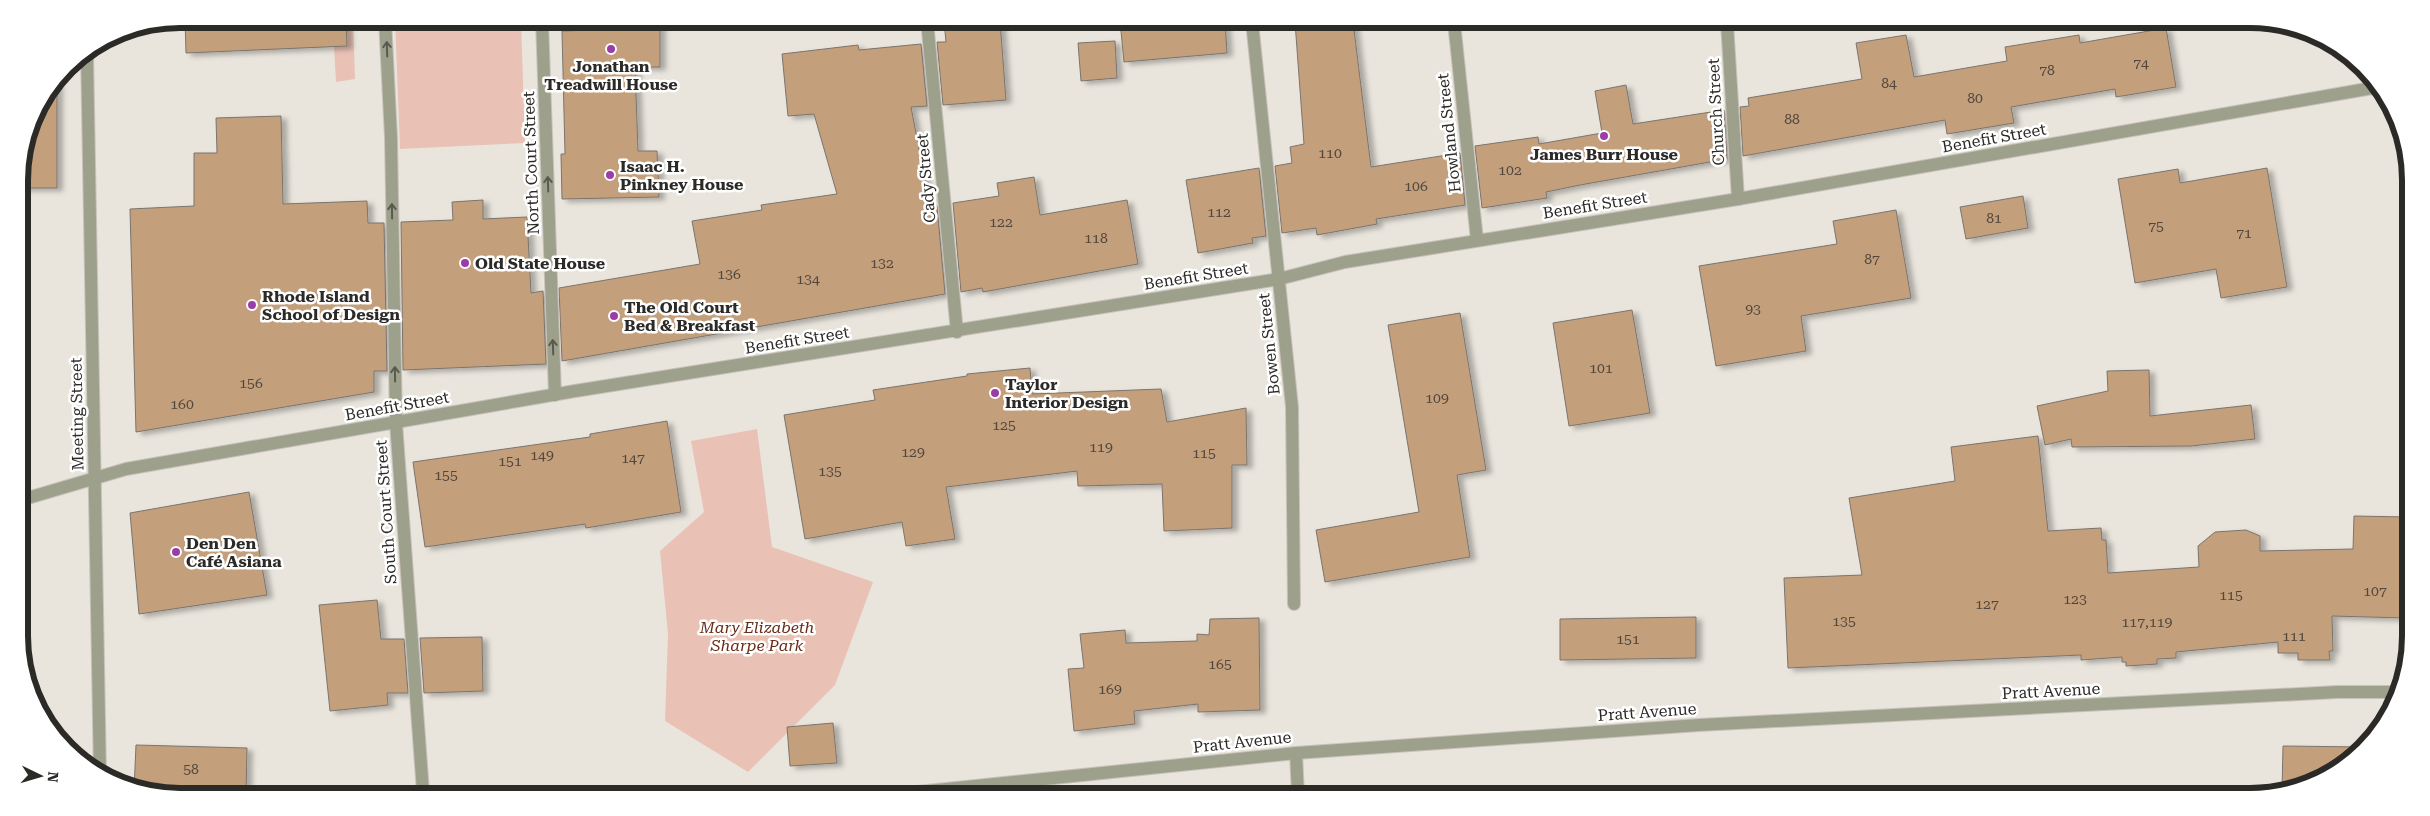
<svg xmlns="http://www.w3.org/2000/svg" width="2430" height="816" viewBox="0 0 2430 816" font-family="'Roboto Serif',serif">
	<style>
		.green { fill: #e9c2b5 }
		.building { fill: #c49f7c; stroke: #7b746e; filter: url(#shadow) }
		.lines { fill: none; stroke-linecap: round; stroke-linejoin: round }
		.minor-casing { stroke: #c7c3bc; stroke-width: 14 }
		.tertiary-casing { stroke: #c7c3bc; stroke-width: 14 }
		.minor { stroke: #9da18c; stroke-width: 12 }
		.tertiary { stroke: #9da18c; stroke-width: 12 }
		.oneway { stroke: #595a4f }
		.poi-dot { fill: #9b3da6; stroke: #fff; stroke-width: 2 }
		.labels { text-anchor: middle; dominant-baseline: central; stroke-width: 5; stroke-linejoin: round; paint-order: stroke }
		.number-label { font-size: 14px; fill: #51473c }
		.poi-label { font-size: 16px; font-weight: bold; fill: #2b2a27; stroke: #fff; text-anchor: start }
		.street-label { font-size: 16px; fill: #2b2a27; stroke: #fff }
		.park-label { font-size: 16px; font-style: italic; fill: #692c17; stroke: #fff }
		.rim { fill: none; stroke: #2b2a27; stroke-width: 6 }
	</style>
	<defs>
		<filter id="shadow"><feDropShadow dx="5.5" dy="3" stdDeviation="2.5" flood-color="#0004"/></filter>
	</defs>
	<rect width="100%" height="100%" fill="#e9e5dd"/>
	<g class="green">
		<polygon points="342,19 353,19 355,79 336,82 334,47 343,46"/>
		<polygon points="395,19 521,20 525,143 400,149"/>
		<polygon points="757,429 772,547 873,582 835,685 748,772 665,721 668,634 660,551 704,512 691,441"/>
	</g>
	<g class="building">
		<polygon points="185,19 346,19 347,46 186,53"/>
		<polygon points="628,20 660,20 660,67 635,67 638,151 657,151 659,197 562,199 561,154 565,154 562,31 628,29"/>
		<polygon points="944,21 1000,21 1006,100 943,105 937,42 946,42"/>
		<polygon points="1120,21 1225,22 1227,53 1124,62"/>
		<polygon points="1295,22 1353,22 1371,167 1460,153 1465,205 1376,219 1377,224 1317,235 1316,228 1282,233 1275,166 1292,163 1290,147 1304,144"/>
		<polygon points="2166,28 2176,87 2116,97 2115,89 2011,107 2014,123 1947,134 1945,120 1743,156 1740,107 1749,106 1748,98 1862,79 1856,43 1906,35 1914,77 2007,61 2005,47 2079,35 2080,43"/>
		<polygon points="1115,41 1117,78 1081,81 1078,43"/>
		<polygon points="921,44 927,106 911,107 930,207 937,206 945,294 562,361 559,288 700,264 692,221 762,210 761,205 837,194 814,114 788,116 782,54 858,45 859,50"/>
		<polygon points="57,80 57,188 19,188 19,169 31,118"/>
		<polygon points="1626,85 1633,124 1724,110 1727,159 1580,185 1546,192 1547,198 1482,208 1475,146 1538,137 1539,144 1602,133 1595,91"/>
		<polygon points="281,116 283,204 367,201 368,223 384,223 387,371 374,371 374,392 136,432 130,209 194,206 194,153 217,153 216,118"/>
		<polygon points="1259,168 1266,236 1252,238 1253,243 1198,253 1186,180"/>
		<polygon points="2267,168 2287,287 2221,298 2216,269 2135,283 2118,179 2178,169 2180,183"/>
		<polygon points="1034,177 1040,215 1127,200 1138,264 983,292 982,288 961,292 953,203 999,196 997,183"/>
		<polygon points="2023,196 2028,228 1966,239 1960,207"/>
		<polygon points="483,200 483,219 527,217 531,293 543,291 546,364 403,370 401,222 453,220 452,202"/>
		<polygon points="1896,210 1911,298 1801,316 1806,351 1716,366 1699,266 1837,244 1833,221"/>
		<polygon points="1632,310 1650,413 1569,426 1553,323"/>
		<polygon points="1460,313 1486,470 1457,475 1470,557 1325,582 1316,530 1419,512 1388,325"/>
		<polygon points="1030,368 1032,394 1161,389 1167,422 1246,408 1247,465 1232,465 1232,528 1164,531 1162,484 1078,486 1077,471 946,487 955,539 906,546 902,522 805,539 784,415 875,400 873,390 967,376 967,374"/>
		<polygon points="2149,370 2150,416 2251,405 2255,439 2191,446 2072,447 2071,439 2045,445 2037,406 2108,391 2107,371"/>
		<polygon points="667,421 681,512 586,528 585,524 425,547 413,462 590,437 590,434"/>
		<polygon points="2038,436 2048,531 2101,528 2102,540 2106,540 2108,573 2199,567 2198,546 2215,532 2246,530 2260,536 2260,551 2353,549 2354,516 2406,517 2406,618 2332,616 2333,651 2329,651 2330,660 2298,660 2298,653 2278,653 2278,642 2176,652 2176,658 2157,659 2157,664 2126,666 2126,662 2122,662 2122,657 2081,660 2081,655 1788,668 1784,578 1862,575 1849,498 1955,481 1951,447"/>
		<polygon points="249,492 267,595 139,614 130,513"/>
		<polygon points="377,600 381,639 404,639 408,693 387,693 388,705 330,711 319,605"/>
		<polygon points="1696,617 1696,658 1560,660 1560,619"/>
		<polygon points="1259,618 1260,710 1198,712 1198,704 1134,711 1135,724 1074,731 1068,669 1084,668 1080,634 1125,630 1126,643 1197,641 1197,634 1209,635 1210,619"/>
		<polygon points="482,637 483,691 424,693 420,638"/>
		<polygon points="833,723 837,763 790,766 787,727"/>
		<polygon points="136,745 247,748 246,792 134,790"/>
		<polygon points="2283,746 2364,747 2348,764 2312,785 2282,792"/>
	</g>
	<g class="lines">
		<defs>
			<g id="minor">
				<polyline points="385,19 391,138 396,423 423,792"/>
				<polyline points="542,20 555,395"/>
				<polyline points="927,21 957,332"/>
				<polyline points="1252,22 1292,407 1294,604"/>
				<polyline points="1454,22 1477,240"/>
				<polyline points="1727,23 1738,199"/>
				<polyline points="87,52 100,776"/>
				<polyline points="1296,753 1298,795"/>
				<polyline points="898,794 1296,753 1699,725 2337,692 2399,692"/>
			</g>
			<polyline id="tertiary" points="21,500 126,469 575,391 1279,279 1345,262 1738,199 2378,87"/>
		</defs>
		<use href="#minor" class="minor-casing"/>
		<use href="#tertiary" class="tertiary-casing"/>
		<use href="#minor" class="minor"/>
		<use href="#tertiary" class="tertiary"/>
	</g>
	<defs><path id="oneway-shaft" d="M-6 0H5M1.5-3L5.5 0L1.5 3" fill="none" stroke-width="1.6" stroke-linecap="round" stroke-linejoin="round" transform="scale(1.25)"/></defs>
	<g class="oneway">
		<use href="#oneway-shaft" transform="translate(387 49) rotate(-92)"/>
		<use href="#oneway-shaft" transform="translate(548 184) rotate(-92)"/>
		<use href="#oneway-shaft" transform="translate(392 211) rotate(-91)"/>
		<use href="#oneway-shaft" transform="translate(553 347) rotate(-92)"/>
		<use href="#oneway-shaft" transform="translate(395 374) rotate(-91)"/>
	</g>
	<g class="poi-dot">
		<circle cx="611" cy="49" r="5"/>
		<circle cx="1604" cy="136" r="5"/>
		<circle cx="610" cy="175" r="5"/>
		<circle cx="465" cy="263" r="5"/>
		<circle cx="252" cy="305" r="5"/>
		<circle cx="614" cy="316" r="5"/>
		<circle cx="995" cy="393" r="5"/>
		<circle cx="176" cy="552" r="5"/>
	</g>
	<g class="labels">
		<g class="number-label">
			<text x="2141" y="63">74</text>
			<text x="2047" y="70">78</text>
			<text x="1889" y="83">84</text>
			<text x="1975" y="98">80</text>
			<text x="1792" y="119">88</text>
			<text x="1330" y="153">110</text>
			<text x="1510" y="170">102</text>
			<text x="1416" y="186">106</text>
			<text x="1219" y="212">112</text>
			<text x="1994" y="218">81</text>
			<text x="1001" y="222">122</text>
			<text x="2156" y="226">75</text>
			<text x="2244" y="233">71</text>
			<text x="1096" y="238">118</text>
			<text x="1872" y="259">87</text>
			<text x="882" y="263">132</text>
			<text x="729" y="274">136</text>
			<text x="808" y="279">134</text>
			<text x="1753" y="309">93</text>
			<text x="1601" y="368">101</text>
			<text x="251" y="383">156</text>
			<text x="1437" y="398">109</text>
			<text x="182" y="404">160</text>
			<text x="1004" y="425">125</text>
			<text x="1101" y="447">119</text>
			<text x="913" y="452">129</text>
			<text x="1204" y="453">115</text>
			<text x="542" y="455">149</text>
			<text x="633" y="458">147</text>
			<text x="510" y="461">151</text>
			<text x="830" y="471">135</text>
			<text x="446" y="475">155</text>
			<text x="2375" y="591">107</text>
			<text x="2231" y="595">115</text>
			<text x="2075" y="599">123</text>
			<text x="1987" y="604">127</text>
			<text x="1844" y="621">135</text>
			<text x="2147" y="622">117,119</text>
			<text x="2294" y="636">111</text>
			<text x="1628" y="639">151</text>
			<text x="1220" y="664">165</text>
			<text x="1110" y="689">169</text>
			<text x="191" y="769">58</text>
		</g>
		<g class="poi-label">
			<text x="611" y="66" text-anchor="middle">Jonathan<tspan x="611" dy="18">Treadwill House</tspan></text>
			<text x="1604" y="154" text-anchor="middle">James Burr House</text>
			<text x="620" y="166">Isaac H.<tspan x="620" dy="18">Pinkney House</tspan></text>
			<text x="475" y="263">Old State House</text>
			<text x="262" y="296">Rhode Island<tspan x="262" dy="18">School of Design</tspan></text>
			<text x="624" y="307">The Old Court<tspan x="624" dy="18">Bed &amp; Breakfast</tspan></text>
			<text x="1005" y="384">Taylor<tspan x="1005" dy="18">Interior Design</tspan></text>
			<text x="186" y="543">Den Den<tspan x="186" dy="18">Café Asiana</tspan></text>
		</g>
		<g class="street-label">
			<text transform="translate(1716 112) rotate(-93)">Church Street</text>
			<text transform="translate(1449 133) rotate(-96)">Howland Street</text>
			<text transform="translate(1994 138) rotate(-10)">Benefit Street</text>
			<text transform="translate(531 163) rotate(-92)">North Court Street</text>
			<text transform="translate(926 178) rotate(-95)">Cady Street</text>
			<text transform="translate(1595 205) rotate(-9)">Benefit Street</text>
			<text transform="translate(1196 276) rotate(-9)">Benefit Street</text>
			<text transform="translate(797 340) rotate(-9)">Benefit Street</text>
			<text transform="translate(1269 344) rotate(-96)">Bowen Street</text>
			<text transform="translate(397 406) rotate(-10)">Benefit Street</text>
			<text transform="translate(77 414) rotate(-91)">Meeting Street</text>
			<text transform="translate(386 512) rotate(-94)">South Court Street</text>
			<text transform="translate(2051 691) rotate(-3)">Pratt Avenue</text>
			<text transform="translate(1647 712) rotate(-4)">Pratt Avenue</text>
			<text transform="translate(1242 742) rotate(-6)">Pratt Avenue</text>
		</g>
		<g class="park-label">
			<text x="757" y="627">Mary Elizabeth<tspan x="757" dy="18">Sharpe Park</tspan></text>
		</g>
	</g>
	<path d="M0 0H2430V816H0ZM180 28H2250A152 152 0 0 1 2402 180V636A152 152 0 0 1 2250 788H180A152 152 0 0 1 28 636V180A152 152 0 0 1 180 28Z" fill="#fff" fill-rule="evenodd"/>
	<path class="rim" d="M180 28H2250A152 152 0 0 1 2402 180V636A152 152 0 0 1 2250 788H180A152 152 0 0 1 28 636V180A152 152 0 0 1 180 28Z"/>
	<g transform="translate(40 776) rotate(95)" stroke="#ffffff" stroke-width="4" paint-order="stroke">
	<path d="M0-4L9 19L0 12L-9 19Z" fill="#2b2a27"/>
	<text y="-8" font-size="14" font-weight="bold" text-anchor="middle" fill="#2b2a27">N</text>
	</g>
</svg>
